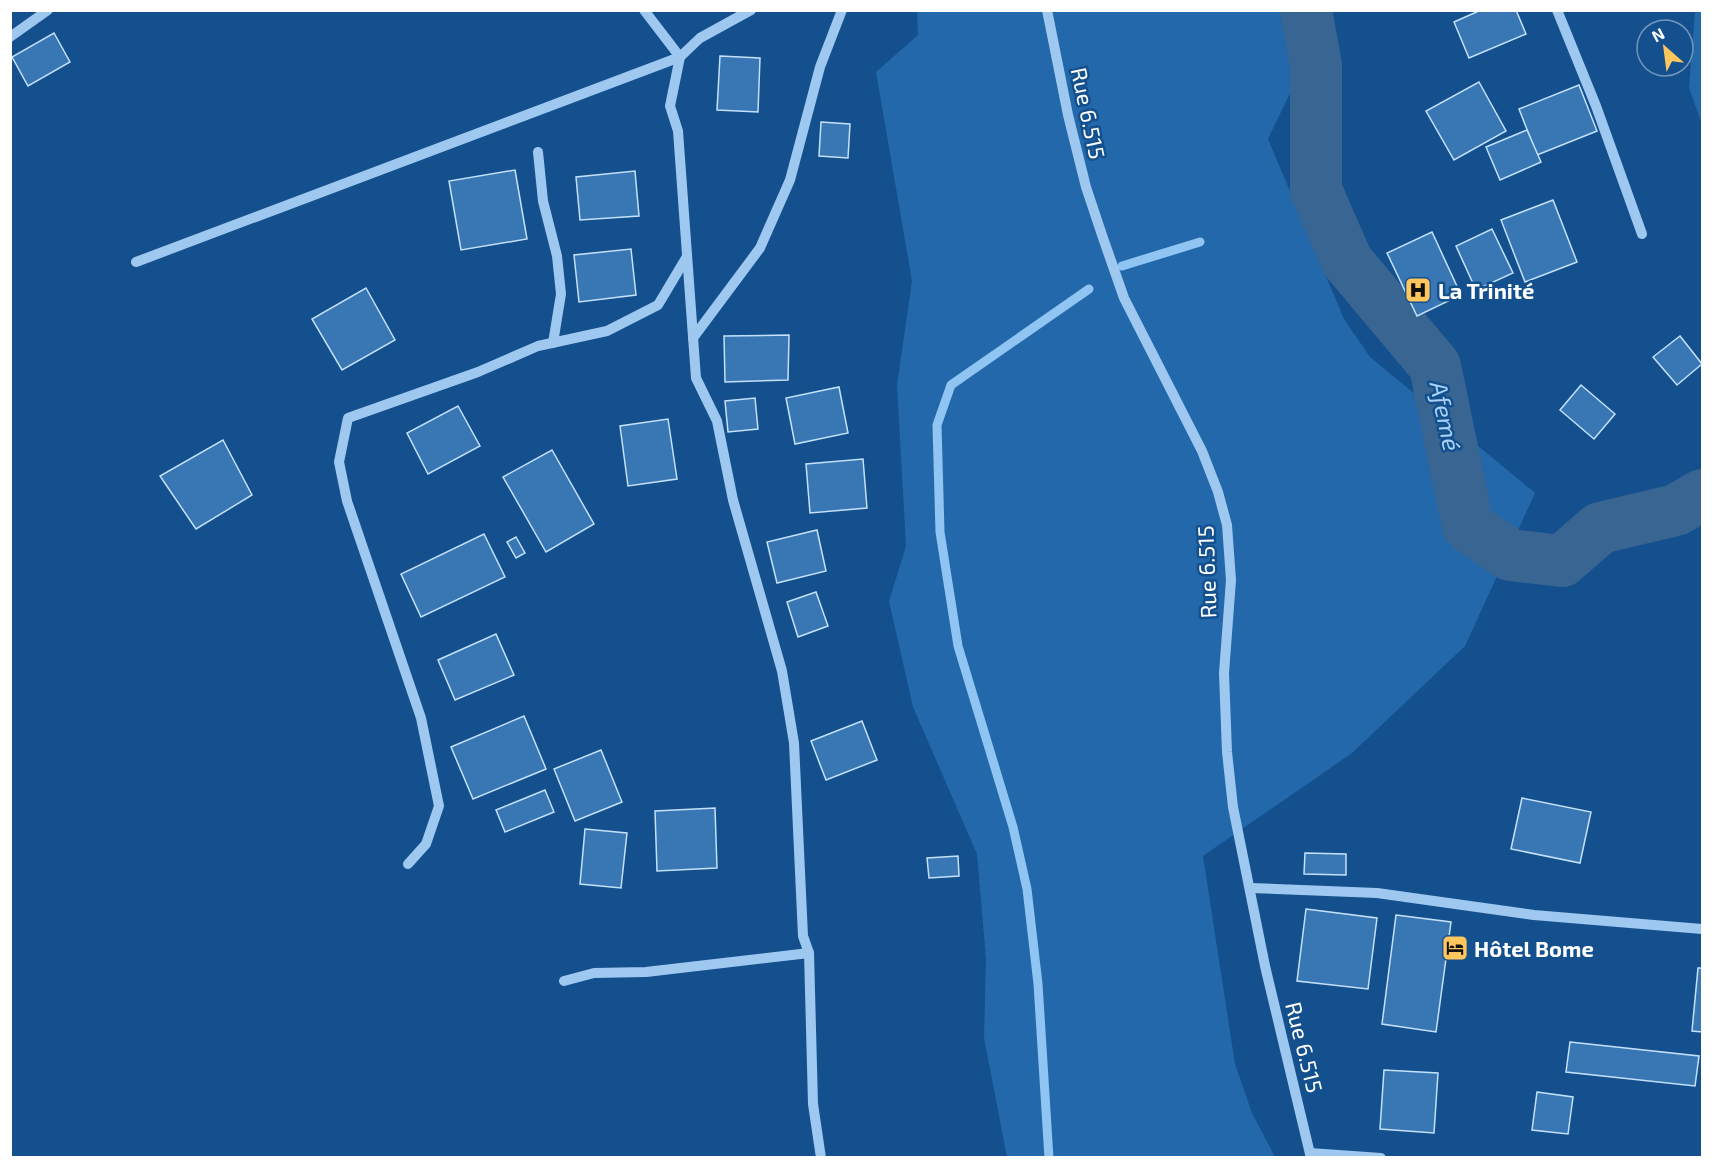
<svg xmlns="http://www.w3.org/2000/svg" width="1713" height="1168" viewBox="0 0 1713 1168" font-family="'Exo 2',sans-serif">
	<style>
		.green { fill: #2368aa }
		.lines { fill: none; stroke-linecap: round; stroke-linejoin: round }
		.stream { stroke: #8fc4f3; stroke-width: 9 }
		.river { stroke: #386591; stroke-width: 52 }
		.building { fill: #3877b4; stroke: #c4e1fc; stroke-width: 1.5 }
		.minor { stroke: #9ec8f0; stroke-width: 10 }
		.labels { text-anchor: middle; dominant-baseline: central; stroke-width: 5; stroke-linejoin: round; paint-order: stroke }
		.street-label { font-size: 22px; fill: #fff; stroke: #14508d }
		.poi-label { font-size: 22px; font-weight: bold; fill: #fff; stroke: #14508d; text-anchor: start }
		.water-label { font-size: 24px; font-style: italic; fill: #a9d2f8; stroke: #14508d }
	</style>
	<rect width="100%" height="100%" fill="#14508d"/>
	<g class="green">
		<polygon points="917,11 1330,11 1268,139 1344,319 1370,357 1535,493 1465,646 1352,753 1203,856 1235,1064 1252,1113 1275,1157 1007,1157 984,1038 986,959 977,854 913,707 889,601 906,546 897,385 912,281 876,72 918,35"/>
		<polygon points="1695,11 1702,11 1702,124 1689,88"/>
	</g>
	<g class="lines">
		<g class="stream">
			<polyline points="1122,266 1200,242"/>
			<polyline points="1049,1158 1038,984 1027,889 1013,827 958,646 940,532 937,425 951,385 1089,289"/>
		</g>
		<polyline class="river" points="1306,10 1316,65 1316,190 1347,261 1435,366 1468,526 1510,555 1562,561 1600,528 1676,510 1702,495"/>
	</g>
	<g class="building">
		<polygon points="1481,10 1516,10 1526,34 1469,58 1454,22"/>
		<polygon points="54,33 70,62 28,86 12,57"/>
		<polygon points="720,56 760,58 758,112 717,110"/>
		<polygon points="1479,82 1506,131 1454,160 1426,111"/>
		<polygon points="1579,85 1597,131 1537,155 1519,109"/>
		<polygon points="821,122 850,124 848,158 819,156"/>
		<polygon points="1527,130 1541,162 1500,180 1486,147"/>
		<polygon points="515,170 527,239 461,250 449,181"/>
		<polygon points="635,171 639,216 580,220 576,177"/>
		<polygon points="1553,200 1577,262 1525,282 1501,220"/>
		<polygon points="1492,229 1513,273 1476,290 1456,246"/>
		<polygon points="1432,232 1461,295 1417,316 1387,253"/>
		<polygon points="631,249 636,295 579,302 574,255"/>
		<polygon points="366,288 395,340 342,370 312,319"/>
		<polygon points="789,335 788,380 725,382 724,336"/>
		<polygon points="1680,336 1702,364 1677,385 1653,357"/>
		<polygon points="1581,385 1615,414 1594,439 1560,410"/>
		<polygon points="839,387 848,433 795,444 786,398"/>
		<polygon points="755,398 758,429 728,432 725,401"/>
		<polygon points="458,406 480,446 428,474 407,433"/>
		<polygon points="668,419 677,479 628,486 620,426"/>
		<polygon points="223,440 252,495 196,529 160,476"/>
		<polygon points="552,450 594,524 546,552 503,477"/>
		<polygon points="863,459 867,508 810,513 806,464"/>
		<polygon points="817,530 826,571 777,583 767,542"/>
		<polygon points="484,534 505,577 421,617 401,574"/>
		<polygon points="516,537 525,553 516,558 507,542"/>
		<polygon points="816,592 828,626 798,637 787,602"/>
		<polygon points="496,634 514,675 455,700 438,660"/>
		<polygon points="524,716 546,769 473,799 451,747"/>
		<polygon points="862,721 877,760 826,780 811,741"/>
		<polygon points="601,750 622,802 575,821 554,769"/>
		<polygon points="545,790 554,812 505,832 496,810"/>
		<polygon points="1522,798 1591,812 1580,863 1511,849"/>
		<polygon points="715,808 717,868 657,871 655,811"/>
		<polygon points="585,829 627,833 621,888 580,884"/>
		<polygon points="1305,853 1346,854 1346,875 1304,874"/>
		<polygon points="958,856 959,876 929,878 927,858"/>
		<polygon points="1306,909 1377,918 1368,989 1297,981"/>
		<polygon points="1396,915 1451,922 1436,1032 1382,1024"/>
		<polygon points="1698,968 1702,968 1702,1032 1692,1031"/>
		<polygon points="1570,1042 1699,1056 1695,1086 1566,1072"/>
		<polygon points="1384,1070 1438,1073 1434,1133 1380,1129"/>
		<polygon points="1537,1092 1573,1097 1568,1134 1532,1130"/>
	</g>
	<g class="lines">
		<g class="minor">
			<polyline points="644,10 680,57 670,106 678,131 696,378 717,421 733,500 782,671 794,743 803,936 809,953 813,1104 821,1158"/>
			<polyline points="1047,10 1068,115 1086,187 1102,235 1124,298 1202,451 1218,492 1227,525 1231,580 1224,673 1227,752 1233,807 1265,966 1311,1158"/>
			<polyline points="1557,10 1596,106 1642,234"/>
			<polyline points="10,37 48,10"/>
			<polyline points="538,152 543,201 557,256 561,294 553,343"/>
			<polyline points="136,262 680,57 700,38 751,10"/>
			<polyline points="693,338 760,248 790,180 820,67 842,10"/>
			<polyline points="408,864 426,844 439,806 421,718 347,501 339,462 348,418 478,372 538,346 607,331 658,305 686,258"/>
			<polyline points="1250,888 1377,893 1534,915 1702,929"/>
			<polyline points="564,981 594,973 646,972 809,953"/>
			<polyline points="1310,1153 1381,1158"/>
		</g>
	</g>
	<defs>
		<symbol id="hospital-square" viewBox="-11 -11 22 22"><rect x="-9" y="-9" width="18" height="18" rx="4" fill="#ffc65d" stroke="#14508d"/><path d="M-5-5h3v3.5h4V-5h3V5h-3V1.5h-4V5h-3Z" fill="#111"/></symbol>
		<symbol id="hotel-square" viewBox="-11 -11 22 22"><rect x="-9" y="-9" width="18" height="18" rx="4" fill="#ffc65d" stroke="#14508d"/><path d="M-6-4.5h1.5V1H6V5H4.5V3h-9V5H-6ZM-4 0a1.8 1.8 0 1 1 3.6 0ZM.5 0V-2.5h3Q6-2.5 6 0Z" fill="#111"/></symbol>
	</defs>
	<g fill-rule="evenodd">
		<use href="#hospital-square" x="1403" y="275" width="30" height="30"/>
		<use href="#hotel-square" x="1440" y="933" width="30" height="30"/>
	</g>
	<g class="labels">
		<g class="street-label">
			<text transform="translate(1089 113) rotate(78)">Rue 6.515</text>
			<text transform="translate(1206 572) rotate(-92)">Rue 6.515</text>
			<text transform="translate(1305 1047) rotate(76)">Rue 6.515</text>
		</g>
		<g class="poi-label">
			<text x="1438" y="290">La Trinité</text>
			<text x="1474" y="948">Hôtel Bome</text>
		</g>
		<g class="water-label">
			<text transform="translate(1446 416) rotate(78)">Afemé</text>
		</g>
	</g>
	<rect width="1713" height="1168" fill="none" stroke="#ffffff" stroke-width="24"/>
	<g transform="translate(1665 48) rotate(332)"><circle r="28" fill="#14508d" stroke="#7296bb" stroke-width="1.5"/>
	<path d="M0-4.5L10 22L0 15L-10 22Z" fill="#ffc65d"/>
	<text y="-9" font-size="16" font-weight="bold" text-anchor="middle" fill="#ffffff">N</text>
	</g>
</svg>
